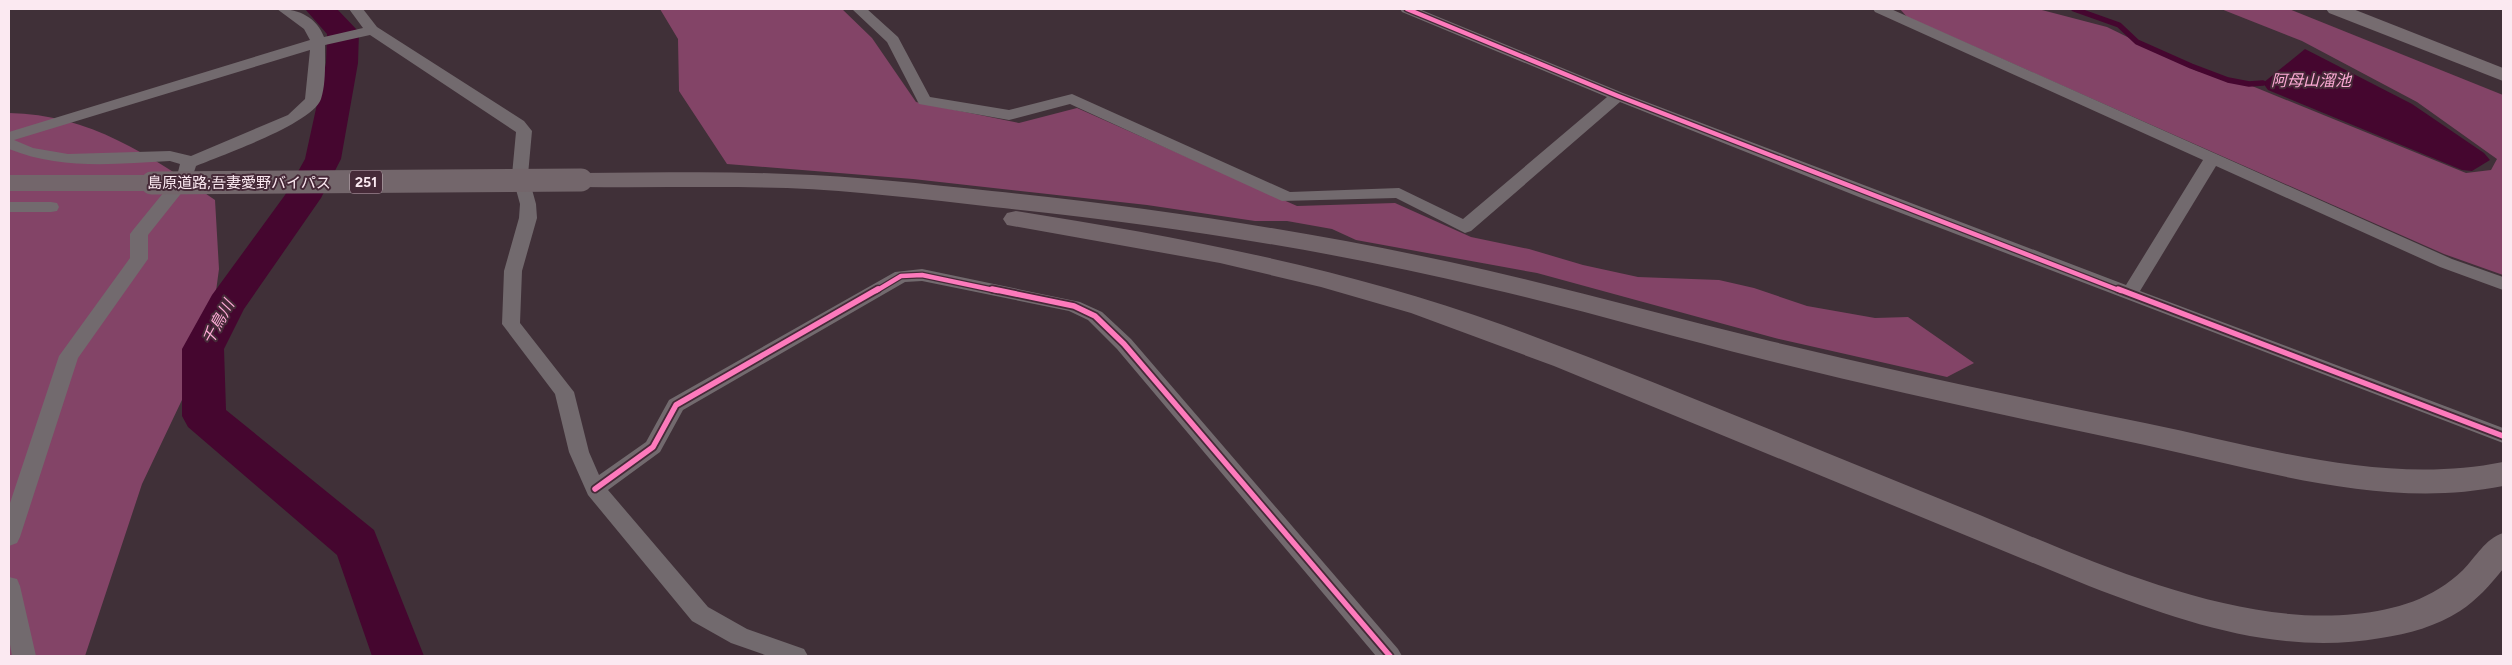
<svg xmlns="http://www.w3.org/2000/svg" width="2512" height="665" viewBox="0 0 2512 665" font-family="Figtree,'Noto Sans JP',sans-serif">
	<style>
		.forest { fill: #834467 }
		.water { fill: #45062f }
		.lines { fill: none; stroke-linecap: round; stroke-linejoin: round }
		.stream { stroke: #45062f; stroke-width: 5.5 }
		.river { fill: #45062f; fill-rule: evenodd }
		.street { fill: #726a6e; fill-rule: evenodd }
		.secondary { fill: #766c70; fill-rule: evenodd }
		.highway { fill: #73666b; fill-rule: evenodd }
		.highway-bridge { stroke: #73666b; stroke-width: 23 }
		.cycleway-far1-casing { stroke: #462a38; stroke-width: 7 }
		.cycleway-casing { stroke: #462a38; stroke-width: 9 }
		.cycleway-far1 { stroke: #fd7abc; stroke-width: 4.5 }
		.cycleway { stroke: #fd7abc; stroke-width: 5.5 }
		.labels { text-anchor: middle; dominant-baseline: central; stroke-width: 4; stroke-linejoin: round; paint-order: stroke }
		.shield { fill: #462a38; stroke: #c5b0ba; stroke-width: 1 }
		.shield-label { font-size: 14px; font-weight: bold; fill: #fbe9f1 }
		.street-label { font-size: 15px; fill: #fbe9f1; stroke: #462a38 }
		.water-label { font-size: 16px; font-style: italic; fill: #feabd6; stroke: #462a38 }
	</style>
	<rect width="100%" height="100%" fill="#403038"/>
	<g class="forest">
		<polygon points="660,9 842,9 872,38 916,102 1019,123 1077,108 1297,206 1395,203 1471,237 1529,249 1583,265 1638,277 1719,280 1754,288 1807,306 1875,318 1908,317 1974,363 1947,377 1775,338 1537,273 1356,240 1332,229 1287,221 1255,221 1147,205 913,179 727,164 679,91 678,39"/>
		<polygon points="1900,9 2038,9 2107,27 2197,71 2252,86 2466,173 2491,170 2497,159 2417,102 2302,41 2221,9 2289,9 2503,95 2503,275 2444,254 1907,17"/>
		<path d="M9,113c80,1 142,43 206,87l4,69 -10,74 -67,141 -57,172h-76z"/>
	</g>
	<polygon class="water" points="2305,49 2412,104 2484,153 2490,160 2472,171 2462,170 2268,90 2263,83"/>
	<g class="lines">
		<polyline class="stream" points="2074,9 2119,25 2137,42 2191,66 2228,80 2249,84 2263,83"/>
		<polygon class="river" points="305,9 337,9 359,32 358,63 341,159 321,198 244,309 224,349 226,410 374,530 424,656 372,656 337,555 188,427 182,416 182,349 212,295 285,195 305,159 326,63 327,34"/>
		<g class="street">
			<path d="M277,9c20,-1 40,8 47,28l39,-9 -14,-19h14l14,18 147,94 8,10 -4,44 8,29 1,14 -15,53 -2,52 54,69 15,60 10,23 47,-33 23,-42 226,-128 27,-3 158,33 22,10 29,27 267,310 4,7h-26l-259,-307 -29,-29 -19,-9 -147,-30 -17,1 -222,128 -23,42 -52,38 100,117 39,22 57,20 4,7h-40l-37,-13 -39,-22 -104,-126 -19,-43 -14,-58 -53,-70 2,-53 15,-53 1,-14 -8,-29 4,-43 -146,-97 -45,10c0,17 1,39 -4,54 -9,25 -99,56 -125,67l-5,15 -43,54v24l-70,99 -58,179 -3,6 -8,3v-40l50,-150 71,-98v-24l3,-4 44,-54 3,-12 -10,-3c-55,3 -109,9 -161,-12v-17l301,-92 -6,-11zM310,50l-5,49 -17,16 -97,41 -21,-5 -102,3 -35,-6 -19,-8z"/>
			<polygon points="852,9 867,9 898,37 930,97 1009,110 1072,94 1290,192 1399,188 1463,219 1607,97 1402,12 1400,9 1419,9 1623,93 2126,285 2203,160 1875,12 1873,9 1891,9 2452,259 2503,277 2503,290 2440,267 2216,166 2140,291 2503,428 2503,443 1859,197 1620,102 1471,231 1465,233 1396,198 1282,201 1070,104 1009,120 919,104 887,42"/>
			<polygon points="9,202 51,202 57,203 59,207 57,211 51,212 9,212"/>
			<polygon points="9,577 17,579 20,586 36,656 12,656 9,639"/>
		</g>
		<polygon class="secondary" points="2326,9 2353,9 2503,68 2503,81 2329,13"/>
		<g class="highway">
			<path d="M581,173c69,0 137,-2 206,1 69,2 137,10 205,17 166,17 331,42 494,79 92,21 184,47 276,69 127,31 255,58 383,84 117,24 239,63 358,39v24c-118,24 -242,-16 -358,-41 -128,-27 -256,-54 -383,-86 -92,-23 -183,-50 -275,-71 -163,-39 -329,-64 -494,-81 -69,-8 -137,-16 -206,-19 -68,-2 -137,0 -206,-1l-9,-2 -3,-5 3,-5z"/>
			<polygon points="9,175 152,175 161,178 164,183 161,188 152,191 9,191"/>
			<path d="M1016,211c165,26 329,57 487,114 154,56 305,121 457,182 119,48 265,120 395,107 41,-4 78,-15 108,-44 13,-13 22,-31 40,-37v36c-13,16 -26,31 -43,42 -23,15 -52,23 -79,27 -102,18 -198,-16 -292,-52l-535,-220 -143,-53 -90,-26 -101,-24 -213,-38 -4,-6 4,-6z"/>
		</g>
		<polyline class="highway-bridge" points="152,183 581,180"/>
		<defs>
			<g id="cycleway-far1">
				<polyline points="1407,9 1618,96 2121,291"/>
				<polyline points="876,291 901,276 922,275 998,291"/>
			</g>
			<g id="cycleway">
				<polyline points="992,289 1074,306 1095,316 1124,344 1390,656"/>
				<polyline points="2118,289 2503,436"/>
				<polyline points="595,489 653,447 676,405 878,289"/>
			</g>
		</defs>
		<use href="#cycleway-far1" class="cycleway-far1-casing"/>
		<use href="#cycleway" class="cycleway-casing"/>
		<use href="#cycleway-far1" class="cycleway-far1"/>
		<use href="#cycleway" class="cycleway"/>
	</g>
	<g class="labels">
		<rect class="shield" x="350" y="170.5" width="32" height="23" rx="4"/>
		<g class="shield-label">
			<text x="366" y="182">251</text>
		</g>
		<g class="street-label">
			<text x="239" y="183">島原道路;吾妻愛野バイパス</text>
		</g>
		<g class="water-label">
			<text x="2311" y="80">阿母山溜池</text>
			<text transform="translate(218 322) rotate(-61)">千鳥川</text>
		</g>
	</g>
	<rect width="2512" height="665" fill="none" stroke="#fbe9f1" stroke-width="20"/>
</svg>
